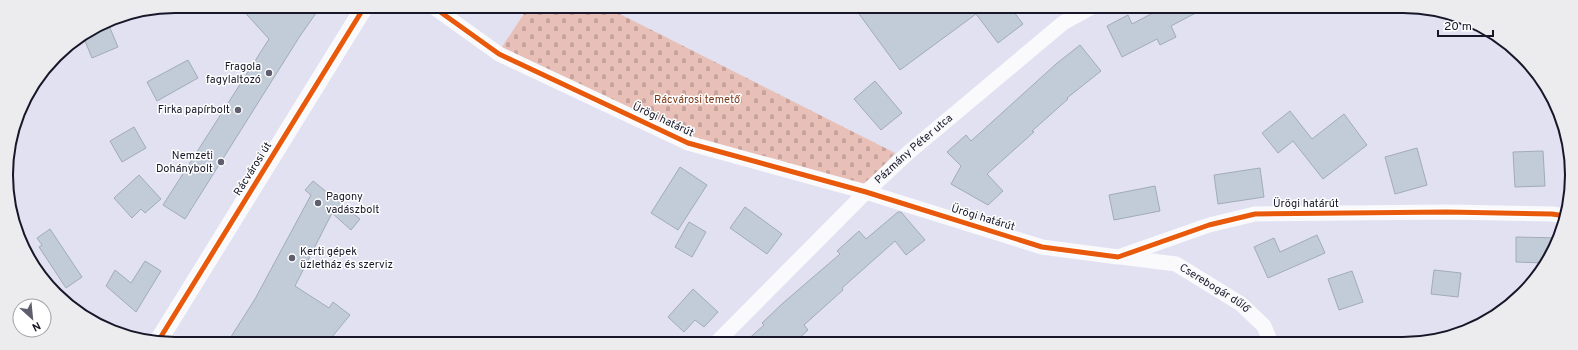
<svg xmlns="http://www.w3.org/2000/svg" width="1578" height="350" viewBox="0 0 1578 350" font-family="Overpass,sans-serif">
	<style>
		.cemetery { fill: url(#cemetery-stones) }
		.building { fill: #c1ccd8; stroke: #a1acb8 }
		.lines { fill: none; stroke-linecap: round; stroke-linejoin: round }
		.minor { stroke: #fafafd; stroke-width: 15 }
		.tertiary { stroke: #fafafd; stroke-width: 18 }
		.cycleway-casing { stroke: #fff; stroke-width: 8 }
		.cycleway { stroke: #e8590c; stroke-width: 5 }
		.poi-dot { fill: #5e5e6f; stroke: #fff; stroke-width: 1.5 }
		.labels { text-anchor: middle; dominant-baseline: central; stroke-width: 3; stroke-linejoin: round; paint-order: stroke }
		.poi-label { font-size: 11px; fill: #171729; stroke: #fff; text-anchor: end }
		.park-label { font-size: 11px; fill: #7c3819; stroke: #fff }
		.street-label { font-size: 11px; fill: #171729; stroke: #fff }
		.rim { fill: none; stroke: #171729; stroke-width: 2 }
	</style>
	<defs>
		<pattern id="cemetery-stones" width="16" height="16" patternUnits="userSpaceOnUse"><rect width="16" height="16" fill="#e8c0b7"/><path d="M2 7V4a2 2 0 0 1 4 0v3zM10 15v-3a2 2 0 0 1 4 0v3z" fill="#c6a49d"/></pattern>
	</defs>
	<rect width="100%" height="100%" fill="#e1e1f2"/>
	<polygon class="cemetery" points="529,6 606,7 895,153 861,190 688,143 502,47"/>
	<g class="building">
		<polygon points="239,6 321,6 300,36 185,219 163,205 269,39"/>
		<polygon points="854,7 1010,7 1023,24 998,43 976,14 900,70"/>
		<polygon points="1164,7 1207,7 1171,26 1176,37 1160,45 1157,39 1122,57 1107,26 1128,15 1132,24"/>
		<polygon points="107,21 118,47 92,58 83,36"/>
		<polygon points="1080,45 1101,71 1067,98 1068,99 1032,131 1034,132 987,174 1003,191 988,205 951,184 961,166 947,152 966,135 971,141 1056,64"/>
		<polygon points="188,60 198,78 157,101 147,82"/>
		<polygon points="875,81 902,113 881,130 854,99"/>
		<polygon points="1290,111 1312,139 1344,114 1367,145 1323,179 1293,141 1278,153 1262,133"/>
		<polygon points="134,127 146,148 122,162 110,141"/>
		<polygon points="1417,148 1427,185 1395,194 1385,157"/>
		<polygon points="1543,151 1545,186 1515,187 1513,152"/>
		<polygon points="680,167 707,185 678,230 651,213"/>
		<polygon points="1260,168 1264,197 1218,204 1214,175"/>
		<polygon points="139,175 161,199 145,213 141,209 132,218 114,198"/>
		<polygon points="313,181 360,219 351,230 332,213 295,286 329,308 333,302 350,315 327,343 227,343 255,299 311,195 305,190"/>
		<polygon points="1155,186 1160,211 1114,220 1109,195"/>
		<polygon points="745,207 782,234 767,254 730,228"/>
		<polygon points="898,212 901,212 925,240 906,255 895,241 842,288 843,290 804,325 808,330 794,343 744,343 764,325 762,323 783,303 840,254 837,251 859,231 866,239"/>
		<polygon points="689,222 706,232 692,257 675,247"/>
		<polygon points="50,229 82,277 66,288 39,247 42,245 37,238"/>
		<polygon points="1317,235 1325,253 1268,278 1254,247 1274,238 1280,252"/>
		<polygon points="1516,237 1558,238 1554,250 1545,263 1516,262"/>
		<polygon points="145,261 161,271 136,312 106,286 115,270 131,283"/>
		<polygon points="1434,270 1461,273 1458,297 1431,294"/>
		<polygon points="1352,271 1363,302 1339,310 1328,279"/>
		<polygon points="693,289 718,312 704,327 695,320 684,332 668,317"/>
	</g>
	<g class="lines">
		<g class="minor">
			<polyline points="432,6 499,54 688,143 866,192 1042,247 1118,257 1209,225 1255,214 1447,212 1552,214 1565,216"/>
			<path id="s1" d="M1121,257l55,7 65,40 23,22 7,17"/>
			<path id="s2" d="M716,343l150,-151 43,-40 154,-129 29,-16"/>
		</g>
		<polyline class="tertiary" points="157,343 365,6"/>
		<defs>
			<g id="cycleway">
				<polyline points="432,6 499,54 688,143 866,192 1042,247 1118,257 1209,225 1255,214 1447,212 1552,214 1565,216"/>
				<polyline points="157,343 365,6"/>
			</g>
		</defs>
		<use href="#cycleway" class="cycleway-casing"/>
		<use href="#cycleway" class="cycleway"/>
	</g>
	<g class="poi-dot">
		<circle cx="269" cy="73" r="4"/>
		<circle cx="238" cy="110" r="4"/>
		<circle cx="221" cy="162" r="4"/>
		<circle cx="318" cy="203" r="4"/>
		<circle cx="292" cy="258" r="4"/>
	</g>
	<g class="labels">
		<g class="poi-label">
			<text x="261" y="67">Fragola<tspan x="261" dy="13">fagylaltozó</tspan></text>
			<text x="230" y="110">Firka papírbolt</text>
			<text x="213" y="156">Nemzeti<tspan x="213" dy="13">Dohánybolt</tspan></text>
			<text x="326" y="197" text-anchor="start">Pagony<tspan x="326" dy="13">vadászbolt</tspan></text>
			<text x="300" y="252" text-anchor="start">Kerti gépek<tspan x="300" dy="13">üzletház és szerviz</tspan></text>
		</g>
		<g class="park-label">
			<text x="697" y="100">Rácvárosi temető</text>
		</g>
		<g class="street-label">
			<text transform="translate(663 120) rotate(25)">Ürögi határút</text>
			<text stroke="none"><textPath href="#s2" startOffset="277">Pázmány Péter utca</textPath></text>
			<text transform="translate(253 169) rotate(-58)">Rácvárosi út</text>
			<text x="1306" y="204">Ürögi határút</text>
			<text transform="translate(983 218) rotate(17)">Ürögi határút</text>
			<text stroke="none"><textPath href="#s1" startOffset="101">Cserebogár dűlő</textPath></text>
		</g>
	</g>
	<path d="M0 0H1578V350H0ZM175 13H1403A162 162 0 0 1 1565 175V175A162 162 0 0 1 1403 337H175A162 162 0 0 1 13 175V175A162 162 0 0 1 175 13Z" fill="#ececee" fill-rule="evenodd"/>
	<path class="rim" d="M175 13H1403A162 162 0 0 1 1565 175V175A162 162 0 0 1 1403 337H175A162 162 0 0 1 13 175V175A162 162 0 0 1 175 13Z"/>
	<g transform="translate(32 318) rotate(153)"><circle r="19" fill="#ffffff" stroke="#a2a2a9"/>
	<path d="M0-3L7 15L0 10L-7 15Z" fill="#5e5e6f"/>
	<text y="-6" font-size="11" font-weight="bold" text-anchor="middle" fill="#171729">N</text>
	</g>
	<path d="M1438 30v6h55v-6" fill="none" stroke="#171729" stroke-width="2"/>
	<text x="1444" y="30" font-size="12" fill="#171729" stroke="#ffffff" stroke-width="3" paint-order="stroke">20 m</text>
</svg>
